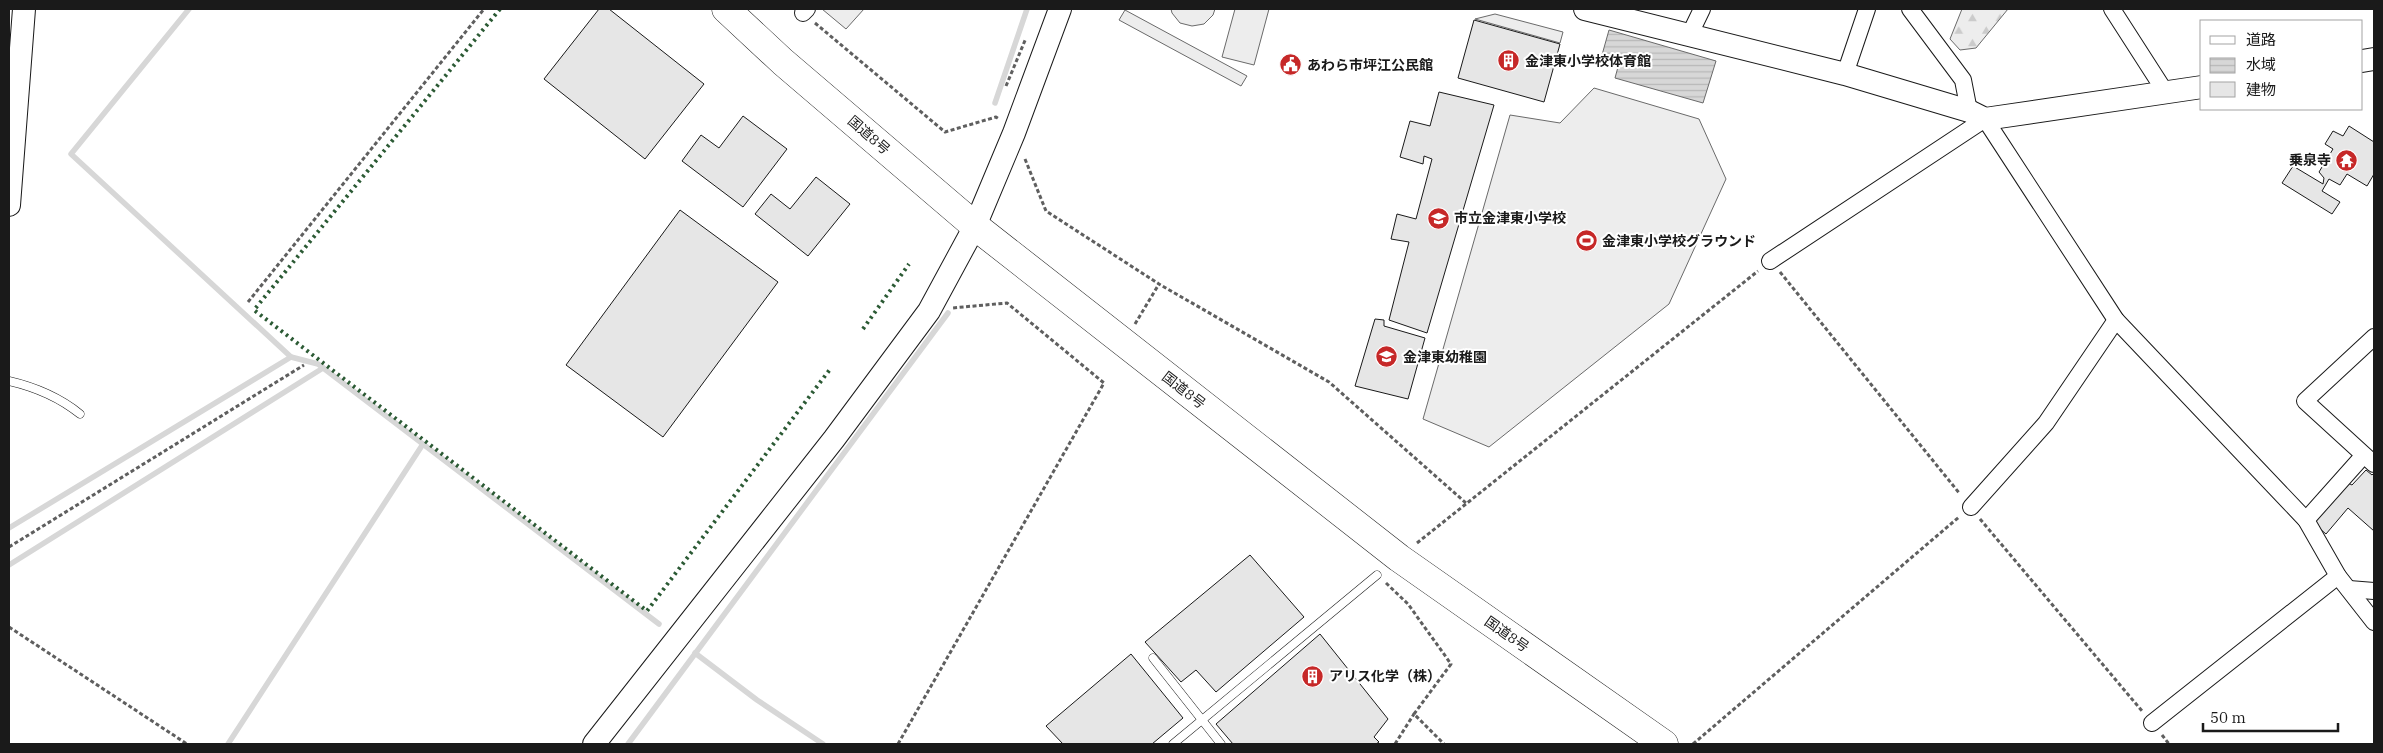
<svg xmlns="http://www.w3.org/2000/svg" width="2383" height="753" viewBox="0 0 2383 753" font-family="'IBM Plex Serif','Noto Sans JP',serif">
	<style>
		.built { fill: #ededed; stroke: #6a6a6a }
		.forest { fill: url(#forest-firs); stroke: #6a6a6a }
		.water { fill: url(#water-rules); stroke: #6a6a6a }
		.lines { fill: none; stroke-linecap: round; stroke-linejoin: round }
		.stream { stroke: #d7d7d7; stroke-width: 5.5 }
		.building { fill: #e6e6e6; stroke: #1a1a1a }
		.lane-casing { stroke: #1a1a1a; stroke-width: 9 }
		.street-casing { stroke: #1a1a1a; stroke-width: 18 }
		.secondary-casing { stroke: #1a1a1a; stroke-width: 24 }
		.highway-casing { stroke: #1a1a1a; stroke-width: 29 }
		.path { stroke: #5f5f5f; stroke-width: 3; stroke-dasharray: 4 2.5; stroke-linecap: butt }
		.lane { stroke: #fff; stroke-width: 8 }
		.street { stroke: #fff; stroke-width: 16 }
		.secondary { stroke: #fff; stroke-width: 22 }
		.highway { stroke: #fff; stroke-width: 28 }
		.hedge { stroke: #2b5a34; stroke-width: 4; stroke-dasharray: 2.5 4; stroke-linecap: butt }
		.labels { text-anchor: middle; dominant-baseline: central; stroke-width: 4; stroke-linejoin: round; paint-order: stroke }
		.poi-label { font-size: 14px; font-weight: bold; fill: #1a1a1a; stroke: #fff; text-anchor: start }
		.street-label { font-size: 14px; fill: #1a1a1a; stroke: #fff }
	</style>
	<defs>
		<pattern id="forest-firs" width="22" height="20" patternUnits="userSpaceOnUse" patternTransform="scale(1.25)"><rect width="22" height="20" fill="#ededed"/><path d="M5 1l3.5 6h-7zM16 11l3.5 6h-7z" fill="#cbcbcb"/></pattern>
		<pattern id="water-rules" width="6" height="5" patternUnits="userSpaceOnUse" patternTransform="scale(1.25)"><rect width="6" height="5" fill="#d7d7d7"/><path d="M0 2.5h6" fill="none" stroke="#b8b8b8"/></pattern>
	</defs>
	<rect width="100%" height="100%" fill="#fff"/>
	<g class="built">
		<polygon points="822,9 864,9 846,29"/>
		<polygon points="1171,9 1215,9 1213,15 1204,24 1192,26 1180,23 1172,13"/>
		<polygon points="1235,9 1269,9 1254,65 1222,57"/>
		<polygon points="1125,10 1247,76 1241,86 1119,20"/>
		<polygon points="1495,14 1563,32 1560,43 1475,19"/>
		<polygon points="1594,88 1699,119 1726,179 1669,304 1489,447 1423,419 1510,115 1560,123"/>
	</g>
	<polygon class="forest" points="1962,9 2008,9 1976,48 1960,50 1950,39"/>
	<polygon class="water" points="1609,30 1716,61 1703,103 1615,78 1618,67 1600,62"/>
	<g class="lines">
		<g class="stream">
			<polyline points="995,103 1027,9"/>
			<polyline points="291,357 318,364 659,624"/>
			<polyline points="9,528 291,357 71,154 189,9"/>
			<polyline points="9,565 323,368"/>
			<polyline points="695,653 757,700 823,744"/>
			<polyline points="228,744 423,444"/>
			<polyline points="628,744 948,313"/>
		</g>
	</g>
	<g class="building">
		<polygon points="599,9 609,9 704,84 645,159 544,79"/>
		<polygon points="1474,20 1560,44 1544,102 1458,78"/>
		<polygon points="1439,92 1494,105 1427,333 1389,320 1409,242 1391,239 1397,214 1416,219 1432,159 1424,156 1423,164 1400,157 1410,121 1430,126"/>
		<polygon points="743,116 787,149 743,207 682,161 701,135 719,148"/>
		<polygon points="2349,126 2374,142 2374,174 2367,186 2347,174 2340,185 2329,179 2322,191 2340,202 2332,214 2282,183 2293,166 2323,184 2324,178 2319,172 2333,149 2325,144 2333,131 2343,136"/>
		<polygon points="816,177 850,204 808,256 755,214 771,194 790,209"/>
		<polygon points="680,210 778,282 663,437 566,365"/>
		<polygon points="1375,319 1384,320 1384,326 1425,338 1408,399 1355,386"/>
		<polygon points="2366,470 2372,475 2374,473 2374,531 2348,508 2326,534 2312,522 2346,482 2352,485"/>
		<polygon points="1250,555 1304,617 1216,692 1196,670 1181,682 1145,642"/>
		<polygon points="1320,634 1388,719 1374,737 1379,742 1376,744 1233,744 1216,724"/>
		<polygon points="1131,654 1183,718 1152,744 1063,744 1046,726"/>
	</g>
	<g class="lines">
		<defs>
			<g id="lane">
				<path d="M9,381c26,6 50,16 71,33"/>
				<polyline points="1153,658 1221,744"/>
				<polyline points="1173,744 1377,575"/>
			</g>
			<g id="street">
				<polyline points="1910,9 1963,80 1969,111"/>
				<polyline points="2112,9 2166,93"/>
				<polyline points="803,13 807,9"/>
				<polyline points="1689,36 1702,9"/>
				<polyline points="1845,74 1867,9"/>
				<polyline points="1770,261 1985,119 2116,320 2306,520 2338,576 2374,622"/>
				<polyline points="2374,337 2305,401 2374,464"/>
				<polyline points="1971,507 2046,423 2116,320"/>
				<polyline points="2306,520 2363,456"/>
				<polyline points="2349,589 2374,591"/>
				<polyline points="2152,723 2338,576"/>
			</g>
			<g id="secondary">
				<polyline points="1585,9 1845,74 1969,111 1985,119 2202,87"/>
				<polyline points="2362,61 2374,59"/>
				<polyline points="9,205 24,9"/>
				<polyline points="594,744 834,439 929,311 975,226 1014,133 1060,9"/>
			</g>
			<polyline id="highway" points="726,9 783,62 975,226 1399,558 1664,744"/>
		</defs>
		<use href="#lane" class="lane-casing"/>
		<use href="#street" class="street-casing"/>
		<use href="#secondary" class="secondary-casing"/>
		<use href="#highway" class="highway-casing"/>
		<g class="path">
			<polyline points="815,23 945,132 996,117 999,119"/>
			<polyline points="1006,86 1026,38"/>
			<polyline points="1025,159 1046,211 1159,284 1329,382 1466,503"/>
			<polyline points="1780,272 1960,494"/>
			<polyline points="248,302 484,9"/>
			<polyline points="1135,324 1159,284"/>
			<polyline points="1980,519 2142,711"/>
			<polyline points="1417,543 1758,271"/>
			<polyline points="9,547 304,365"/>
			<polyline points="1386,583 1408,604 1451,664 1414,714 1444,744"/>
			<polyline points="9,627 187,744"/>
			<polyline points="2162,735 2169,744"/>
			<polyline points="898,744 1104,383 1007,303 952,308"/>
			<polyline points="1395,744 1414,714"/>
			<polyline points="1693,744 1959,517"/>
		</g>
		<use href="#lane" class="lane"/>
		<use href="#street" class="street"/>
		<use href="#secondary" class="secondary"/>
		<use href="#highway" class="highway"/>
		<g class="hedge">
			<polyline points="500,9 254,310 647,611 831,368"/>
			<polyline points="863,329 909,264"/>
		</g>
	</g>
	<defs>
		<symbol id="building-disc" viewBox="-11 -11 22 22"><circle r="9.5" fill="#c62828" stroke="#fff"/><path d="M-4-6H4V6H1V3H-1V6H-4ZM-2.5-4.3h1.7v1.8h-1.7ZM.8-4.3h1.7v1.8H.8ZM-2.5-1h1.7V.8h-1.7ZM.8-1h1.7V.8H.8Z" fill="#fff"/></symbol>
		<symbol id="civic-disc" viewBox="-11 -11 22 22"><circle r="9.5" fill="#c62828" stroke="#fff"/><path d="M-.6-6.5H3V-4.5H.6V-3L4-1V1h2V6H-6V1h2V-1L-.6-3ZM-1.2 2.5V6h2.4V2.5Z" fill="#fff"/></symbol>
		<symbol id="temple-disc" viewBox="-11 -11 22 22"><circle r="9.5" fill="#c62828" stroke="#fff"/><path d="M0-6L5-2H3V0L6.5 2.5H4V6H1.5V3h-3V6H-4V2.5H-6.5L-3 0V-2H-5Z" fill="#fff"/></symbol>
		<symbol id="school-disc" viewBox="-11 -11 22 22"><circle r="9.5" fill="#c62828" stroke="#fff"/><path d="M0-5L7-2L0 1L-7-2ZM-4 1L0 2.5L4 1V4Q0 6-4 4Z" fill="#fff"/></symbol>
		<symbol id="stadium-disc" viewBox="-11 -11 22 22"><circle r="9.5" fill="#c62828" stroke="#fff"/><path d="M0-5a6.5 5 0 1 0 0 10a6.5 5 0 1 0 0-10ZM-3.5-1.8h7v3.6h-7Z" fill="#fff"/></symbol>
	</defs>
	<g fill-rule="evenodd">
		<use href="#building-disc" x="1496" y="48" width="25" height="25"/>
		<use href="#civic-disc" x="1278" y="52" width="25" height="25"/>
		<use href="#temple-disc" x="2334" y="148" width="25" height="25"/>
		<use href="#school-disc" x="1426" y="206" width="25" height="25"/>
		<use href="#stadium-disc" x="1574" y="228" width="25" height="25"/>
		<use href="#school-disc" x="1374" y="344" width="25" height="25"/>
		<use href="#building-disc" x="1300" y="664" width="25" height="25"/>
	</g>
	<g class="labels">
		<g class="poi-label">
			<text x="1525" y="61">金津東小学校体育館</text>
			<text x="1307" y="65">あわら市坪江公民館</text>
			<text x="2331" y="160" text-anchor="end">乗泉寺</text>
			<text x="1454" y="218">市立金津東小学校</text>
			<text x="1602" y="241">金津東小学校グラウンド</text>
			<text x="1403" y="357">金津東幼稚園</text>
			<text x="1329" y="676">アリス化学（株）</text>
		</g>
		<g class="street-label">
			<text transform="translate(869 135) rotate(41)">国道8号</text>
			<text transform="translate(1184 390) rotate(38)">国道8号</text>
			<text transform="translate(1507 634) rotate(35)">国道8号</text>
		</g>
	</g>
	<rect width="2383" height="753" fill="none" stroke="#1a1a1a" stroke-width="20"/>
	<rect x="2200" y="20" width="162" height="90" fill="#ffffff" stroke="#a3a3a3"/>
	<rect x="2210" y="36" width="25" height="8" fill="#ffffff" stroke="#a3a3a3"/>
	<text x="2246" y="45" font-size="15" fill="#1a1a1a">道路</text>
	<rect x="2210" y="58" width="25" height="15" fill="url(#water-rules)" stroke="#a3a3a3"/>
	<text x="2246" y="70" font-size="15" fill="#1a1a1a">水域</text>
	<rect x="2210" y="82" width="25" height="15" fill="#e6e6e6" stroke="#a3a3a3"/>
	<text x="2246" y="95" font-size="15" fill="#1a1a1a">建物</text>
	<path d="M2203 723v8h135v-8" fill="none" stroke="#1a1a1a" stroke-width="2.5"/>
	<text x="2210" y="723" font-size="15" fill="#1a1a1a" stroke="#ffffff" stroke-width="4" paint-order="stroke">50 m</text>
</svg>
